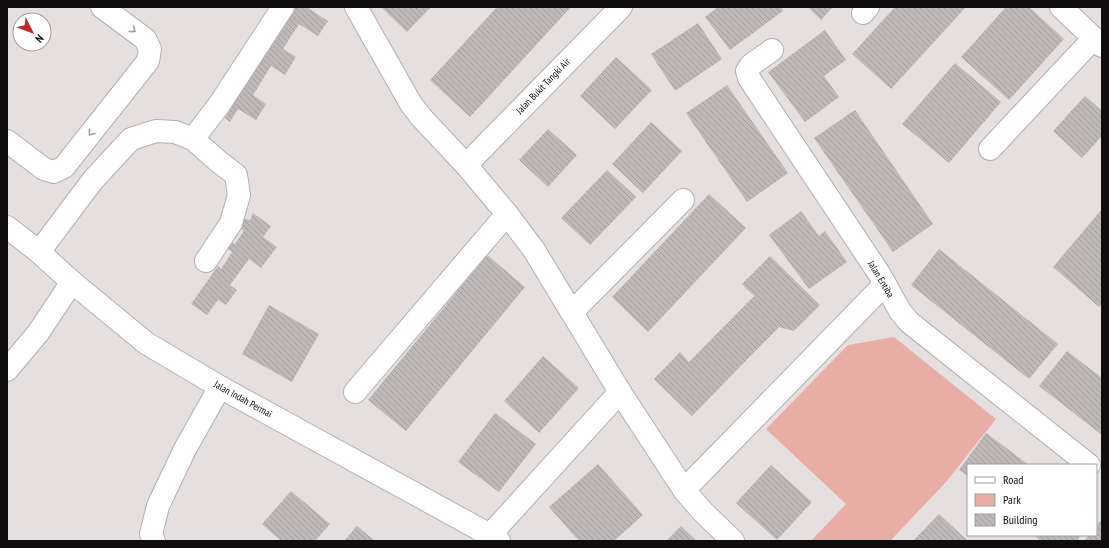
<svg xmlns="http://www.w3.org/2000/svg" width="1109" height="548" viewBox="0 0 1109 548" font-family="'PT Sans Narrow',sans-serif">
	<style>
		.park { fill: #e8ada5 }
		.building { fill: url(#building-back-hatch) }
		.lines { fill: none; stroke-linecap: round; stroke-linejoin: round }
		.minor-casing { stroke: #b4afae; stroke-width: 24 }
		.minor { stroke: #fff; stroke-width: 22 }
		.oneway { stroke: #9f9e9e }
		.labels { text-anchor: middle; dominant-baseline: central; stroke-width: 3.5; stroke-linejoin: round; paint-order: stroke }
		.street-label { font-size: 10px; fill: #0f0d0d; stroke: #fff }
	</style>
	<defs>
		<pattern id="building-back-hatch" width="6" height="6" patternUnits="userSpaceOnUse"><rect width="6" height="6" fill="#beb9b8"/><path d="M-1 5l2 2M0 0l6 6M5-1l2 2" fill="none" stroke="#a29e9d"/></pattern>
	</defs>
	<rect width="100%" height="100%" fill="#e5e0df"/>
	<polygon class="park" points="894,337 996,419 946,482 890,541 811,541 846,504 766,429 848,345"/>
	<g class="building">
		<polygon points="285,7 306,7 328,21 318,36 299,24 283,49 296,57 285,75 271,66 253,95 266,104 256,120 238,109 230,122 225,118 233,105 228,101"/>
		<polygon points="381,7 431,7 407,32"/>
		<polygon points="497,7 571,7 470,117 430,80"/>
		<polygon points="718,7 781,7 783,11 730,50 705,17"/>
		<polygon points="808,7 833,7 821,20"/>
		<polygon points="895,7 966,7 891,89 852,54"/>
		<polygon points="1006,7 1029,7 1064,39 1009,100 961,57"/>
		<polygon points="698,23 722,59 675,91 651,54"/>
		<polygon points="825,30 846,60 824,76 839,97 805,122 768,72"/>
		<polygon points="616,57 652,90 615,129 580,96"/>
		<polygon points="955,63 1001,102 949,163 902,124"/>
		<polygon points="727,85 788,173 747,202 686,113"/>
		<polygon points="1085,96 1102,111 1102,136 1082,158 1053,131"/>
		<polygon points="855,110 933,224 893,252 814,138"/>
		<polygon points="651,122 682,151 643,193 612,164"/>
		<polygon points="548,129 577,155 548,187 519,160"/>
		<polygon points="607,170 636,197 590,245 561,218"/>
		<polygon points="709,194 746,228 648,332 612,297"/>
		<polygon points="1102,209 1102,304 1099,307 1053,267"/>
		<polygon points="801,211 819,236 825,231 847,262 809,289 769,235"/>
		<polygon points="253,213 271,226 263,237 277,247 261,268 249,259 230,285 237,290 226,305 218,300 207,315 191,304 218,266 221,269 232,252 227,248 231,242 235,244 244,231 239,227 245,219 250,220"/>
		<polygon points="939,249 1058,344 1029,379 911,285"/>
		<polygon points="487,255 525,287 406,431 368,400"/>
		<polygon points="770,256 820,305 794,331 779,327 692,416 654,379 680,352 689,362 754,296 742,284"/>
		<polygon points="269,305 319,334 292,382 242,354"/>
		<polygon points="1067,351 1102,378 1102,435 1039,386"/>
		<polygon points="543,356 579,388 539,433 504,401"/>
		<polygon points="495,413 536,444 499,492 458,462"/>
		<polygon points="986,433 1029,465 968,465 968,476 959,470"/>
		<polygon points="598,464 643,515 614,541 579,541 549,507"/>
		<polygon points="771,465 812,502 777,540 736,503"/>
		<polygon points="291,491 330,524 315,541 281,541 262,524"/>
		<polygon points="939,514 968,541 913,541"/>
		<polygon points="1100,521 1102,522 1102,541 1084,541 1089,535 1096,535 1096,526"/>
		<polygon points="357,526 375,541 344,541"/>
		<polygon points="681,526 697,541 666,541"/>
		<polygon points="1033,535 1081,535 1077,541 1041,541"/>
	</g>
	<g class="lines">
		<defs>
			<g id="minor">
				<polyline points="356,7 411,104 421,117 466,165 507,214 534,250 620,392 684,490 702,511 733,541"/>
				<polyline points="1061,7 1102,46"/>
				<polyline points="863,13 868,7"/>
				<polyline points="772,50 751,65 747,71 749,78 880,275 900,311 909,322 1089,465"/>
				<polyline points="193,139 219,162 236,175 239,195 231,223 206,261"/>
				<polyline points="7,141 44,169 54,172 64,167 148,61 150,49 145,39 102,7"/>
				<polyline points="990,149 1094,38"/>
				<polyline points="466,165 621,7"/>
				<polyline points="7,227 39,252 72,282 146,343 220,387 490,535 499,541"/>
				<polyline points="39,252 93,180 131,139 156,131 175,132 193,139 219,105 283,7"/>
				<polyline points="572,312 683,200"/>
				<polyline points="7,370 38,333 72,282"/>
				<polyline points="355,392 507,214"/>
				<polyline points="684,490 885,284"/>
				<polyline points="490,535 620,392"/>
				<polyline points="154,541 151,534 158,506 185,449 220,387"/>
			</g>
		</defs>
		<use href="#minor" class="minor-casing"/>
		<use href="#minor" class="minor"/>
	</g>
	<defs><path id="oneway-chevron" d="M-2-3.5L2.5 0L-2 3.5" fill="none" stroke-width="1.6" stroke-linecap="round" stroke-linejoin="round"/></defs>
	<g class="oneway">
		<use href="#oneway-chevron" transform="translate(133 30) rotate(37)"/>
		<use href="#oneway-chevron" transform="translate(91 133) rotate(128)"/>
	</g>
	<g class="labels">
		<g class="street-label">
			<text transform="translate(543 86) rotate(-46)">Jalan Bukit Tangki Air</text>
			<text transform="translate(881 279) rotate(59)">Jalan Entiba</text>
			<text transform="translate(243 399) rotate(29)">Jalan Indah Permai</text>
		</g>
	</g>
	<rect width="1109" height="548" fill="none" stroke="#0f0d0d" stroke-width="16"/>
	<rect x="967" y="464" width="130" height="72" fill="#ffffff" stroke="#9f9e9e"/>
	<rect x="975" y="477" width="20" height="6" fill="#ffffff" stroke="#9f9e9e"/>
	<text x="1003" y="484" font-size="12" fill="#0f0d0d">Road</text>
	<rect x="975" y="494" width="20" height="12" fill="#e8ada5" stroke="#9f9e9e"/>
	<text x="1003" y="504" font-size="12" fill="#0f0d0d">Park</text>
	<rect x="975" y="514" width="20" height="12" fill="url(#building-back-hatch)" stroke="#9f9e9e"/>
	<text x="1003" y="524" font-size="12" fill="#0f0d0d">Building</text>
	<g transform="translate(32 32) rotate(132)"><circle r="19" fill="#ffffff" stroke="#9f9e9e"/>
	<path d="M0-3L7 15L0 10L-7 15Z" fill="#ba2b29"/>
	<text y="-6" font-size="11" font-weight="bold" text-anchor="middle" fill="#0f0d0d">N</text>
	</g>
</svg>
